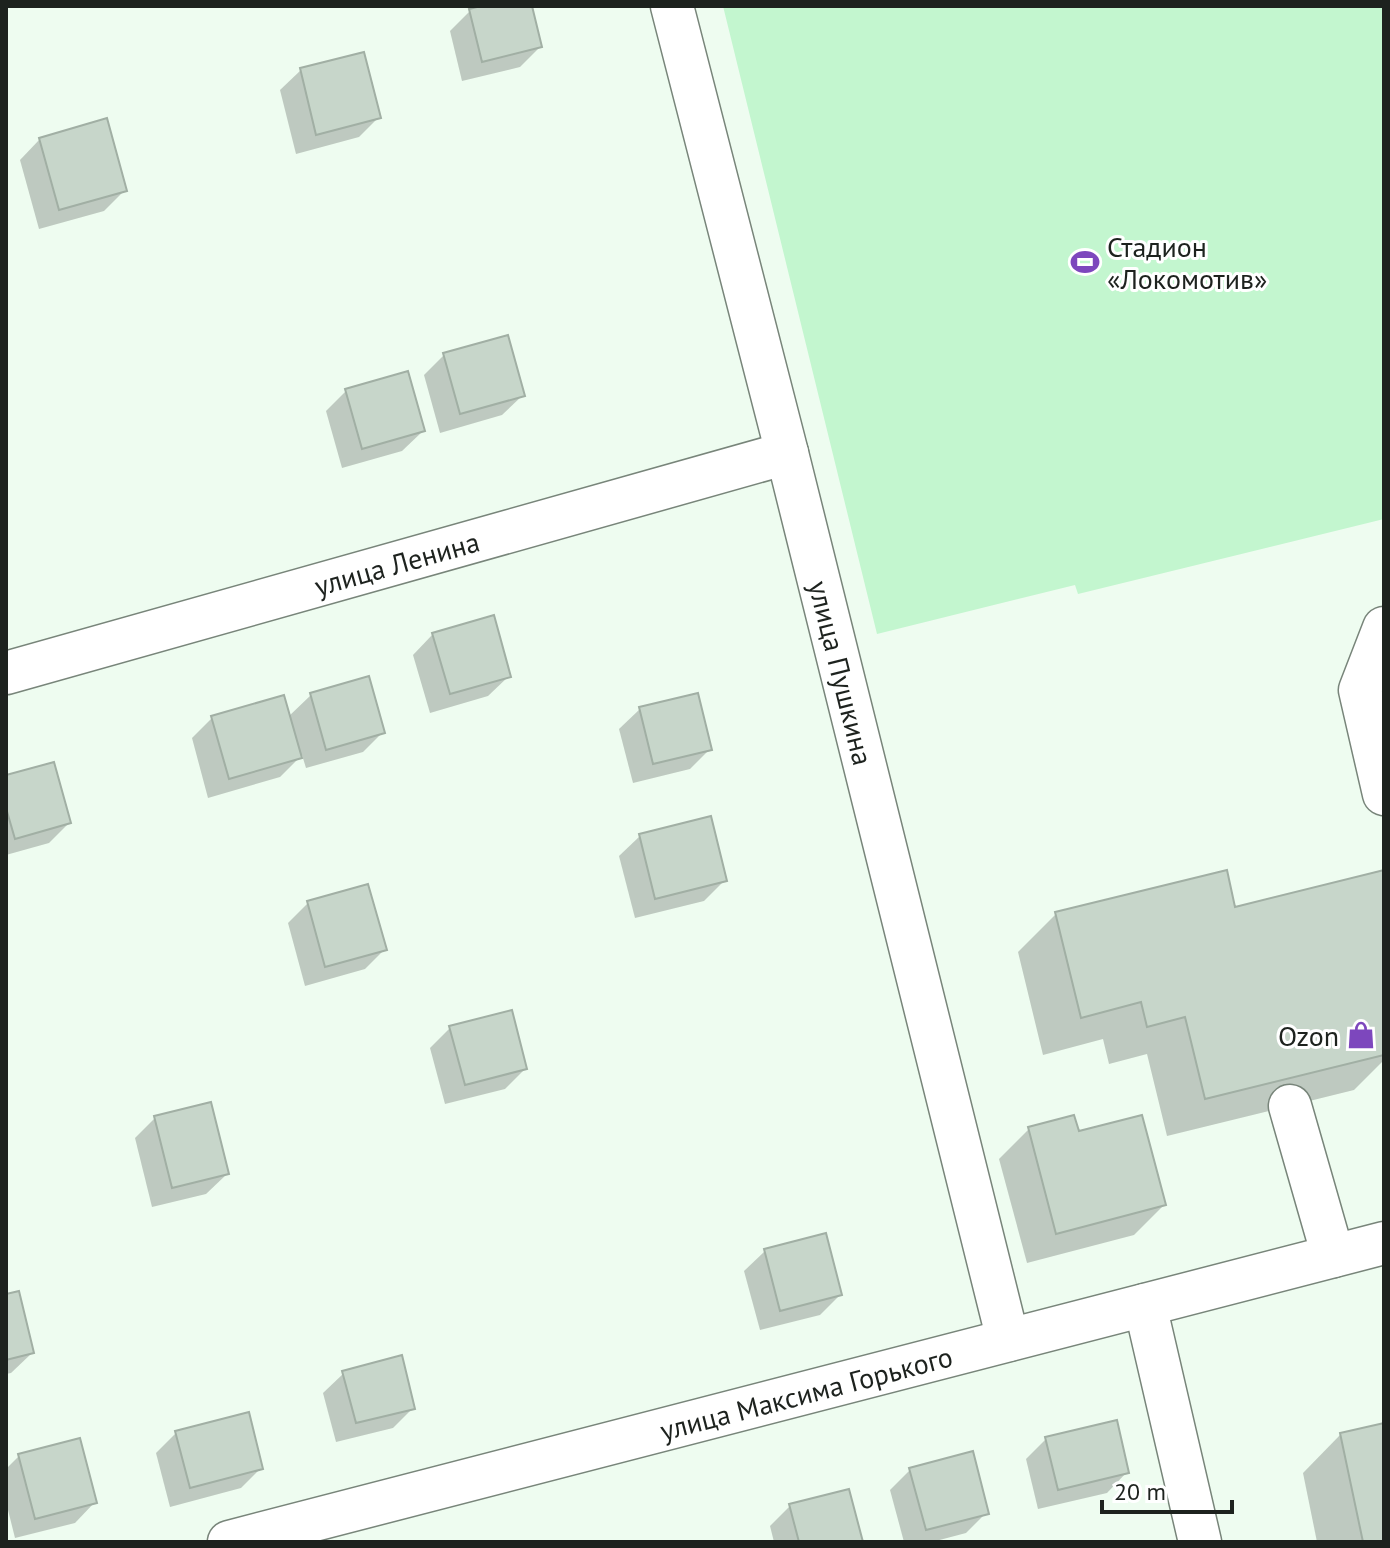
<svg xmlns="http://www.w3.org/2000/svg" width="1390" height="1548" viewBox="0 0 1390 1548" font-family="'PT Sans',sans-serif">
	<style>
		.green { fill: #c3f6cf }
		.shadow { fill: #0003 }
		.building { fill: #c7d6ca; stroke: #a1afa4; stroke-width: 2 }
		.lines { fill: none; stroke-linecap: round; stroke-linejoin: round }
		.minor-casing { stroke: #78857a; stroke-width: 45 }
		.minor { stroke: #fff; stroke-width: 42 }
		.labels { text-anchor: middle; dominant-baseline: central; stroke-width: 6; stroke-linejoin: round; paint-order: stroke }
		.poi-label { font-size: 28px; fill: #1d221e; stroke: #fff; text-anchor: start }
		.street-label { font-size: 28px; fill: #1d221e; stroke: #fff }
	</style>
	<rect width="100%" height="100%" fill="#eefcf0"/>
	<polygon class="green" points="723,6 1384,6 1384,519 1078,594 1075,585 877,634"/>
	<g class="shadow">
		<polygon points="489,6 529,6 540,47 520,67 462,81 450,31 470,11"/>
		<polygon points="301,70 379,117 359,137 296,154 280,90"/>
		<polygon points="40,139 125,190 104,211 39,229 20,160"/>
		<polygon points="444,355 523,395 502,415 440,433 424,375"/>
		<polygon points="346,391 423,431 402,451 342,468 326,411"/>
		<polygon points="433,634 509,676 488,696 430,713 413,655"/>
		<polygon points="311,695 383,732 363,752 306,768 302,755 280,777 208,798 192,738 212,718 288,717"/>
		<polygon points="640,709 710,749 690,769 633,783 619,729"/>
		<polygon points="6,777 69,823 49,843 6,855"/>
		<polygon points="640,836 725,880 704,901 635,918 619,856"/>
		<polygon points="1384,872 1384,1060 1354,1090 1167,1136 1147,1054 1109,1064 1103,1039 1043,1055 1018,952 1056,914 1234,910"/>
		<polygon points="308,903 385,949 365,969 305,986 288,923"/>
		<polygon points="450,1028 525,1069 505,1089 445,1104 430,1048"/>
		<polygon points="155,1118 227,1174 206,1194 152,1207 135,1138"/>
		<polygon points="1029,1129 1077,1134 1164,1205 1134,1235 1027,1263 999,1159"/>
		<polygon points="825,1236 840,1295 820,1315 760,1330 744,1271 765,1251"/>
		<polygon points="6,1296 32,1353 11,1373 6,1374"/>
		<polygon points="344,1373 413,1408 393,1428 336,1442 323,1393"/>
		<polygon points="1384,1425 1384,1542 1317,1542 1303,1473 1341,1434"/>
		<polygon points="176,1433 261,1468 241,1488 170,1507 156,1453"/>
		<polygon points="1046,1439 1127,1472 1107,1493 1038,1509 1026,1459"/>
		<polygon points="19,1456 95,1502 75,1523 15,1538 6,1502 6,1469"/>
		<polygon points="911,1469 986,1513 966,1533 932,1542 904,1542 890,1490"/>
		<polygon points="790,1506 861,1542 774,1542 770,1526"/>
	</g>
	<g class="building">
		<polygon points="481,6 532,6 542,47 482,62 469,9"/>
		<polygon points="364,52 381,118 316,135 300,68"/>
		<polygon points="107,118 127,191 59,210 39,138"/>
		<polygon points="508,335 525,396 460,414 443,353"/>
		<polygon points="408,371 425,431 362,449 345,389"/>
		<polygon points="494,615 511,677 450,694 432,633"/>
		<polygon points="369,676 385,733 326,750 310,693"/>
		<polygon points="698,693 712,750 653,764 639,707"/>
		<polygon points="284,695 302,758 229,779 211,716"/>
		<polygon points="54,762 71,823 15,839 6,808 6,775"/>
		<polygon points="711,816 727,881 655,899 639,834"/>
		<polygon points="1227,870 1235,907 1384,870 1384,1055 1205,1099 1185,1017 1147,1027 1141,1002 1081,1018 1055,912"/>
		<polygon points="368,884 387,950 325,967 307,901"/>
		<polygon points="512,1010 527,1069 465,1085 449,1026"/>
		<polygon points="211,1102 229,1174 172,1188 154,1116"/>
		<polygon points="1074,1115 1079,1131 1142,1115 1166,1205 1056,1234 1028,1127"/>
		<polygon points="826,1233 842,1295 780,1311 764,1249"/>
		<polygon points="19,1291 34,1353 6,1360 6,1294"/>
		<polygon points="402,1355 415,1409 356,1423 342,1371"/>
		<polygon points="249,1412 263,1469 190,1488 175,1431"/>
		<polygon points="1117,1420 1129,1473 1058,1490 1045,1437"/>
		<polygon points="1384,1423 1384,1542 1363,1542 1340,1433"/>
		<polygon points="80,1438 97,1503 35,1519 18,1454"/>
		<polygon points="973,1451 989,1514 926,1530 909,1468"/>
		<polygon points="849,1489 863,1542 799,1542 789,1504"/>
	</g>
	<g class="lines">
		<defs>
			<g id="minor">
				<path id="s1" d="M672,6l115,447 221,887"/>
				<polyline points="1384,628 1360,690 1384,794"/>
				<path id="s2" d="M6,673l781,-220"/>
				<polyline points="1290,1106 1333,1256"/>
				<polyline points="1145,1305 1200,1542"/>
				<path id="s3" d="M229,1542l1155,-299"/>
			</g>
		</defs>
		<use href="#minor" class="minor-casing"/>
		<use href="#minor" class="minor"/>
	</g>
	<defs>
		<symbol id="stadium-bare" viewBox="-9 -9 18 18"><path d="M0-5a6.5 5 0 1 0 0 10a6.5 5 0 1 0 0-10ZM-3.5-1.8h7v3.6h-7Z" fill="#7d47bd" stroke="#fff" stroke-width="2.5" paint-order="stroke"/></symbol>
		<symbol id="shop-bare" viewBox="-9 -9 18 18"><path d="M-5-2.5h2.3a2.7 3.5 0 0 1 5.4 0H5L5.5 6h-11ZM-1.5-2.5h3a1.5 2.3 0 0 0-3 0Z" fill="#7d47bd" stroke="#fff" stroke-width="2.5" paint-order="stroke"/></symbol>
	</defs>
	<g fill-rule="evenodd">
		<use href="#stadium-bare" x="1065" y="242" width="40" height="40"/>
		<use href="#shop-bare" x="1341" y="1015" width="40" height="40"/>
	</g>
	<g class="labels">
		<g class="poi-label">
			<text x="1107" y="246">Стадион<tspan x="1107" dy="32">«Локомотив»</tspan></text>
			<text x="1339" y="1035" text-anchor="end">Ozon</text>
		</g>
		<g class="street-label">
			<text stroke="none"><textPath href="#s2" startOffset="406">улица Ленина</textPath></text>
			<text stroke="none"><textPath href="#s1" startOffset="688">улица Пушкина</textPath></text>
			<text stroke="none"><textPath href="#s3" startOffset="596">улица Максима Горького</textPath></text>
		</g>
	</g>
	<rect width="1390" height="1548" fill="none" stroke="#1d221e" stroke-width="16"/>
	<path d="M1102 1500v12h130v-12" fill="none" stroke="#1d221e" stroke-width="4"/>
	<text x="1114" y="1500" font-size="24" fill="#1d221e" stroke="#ffffff" stroke-width="6" paint-order="stroke">20 m</text>
</svg>
